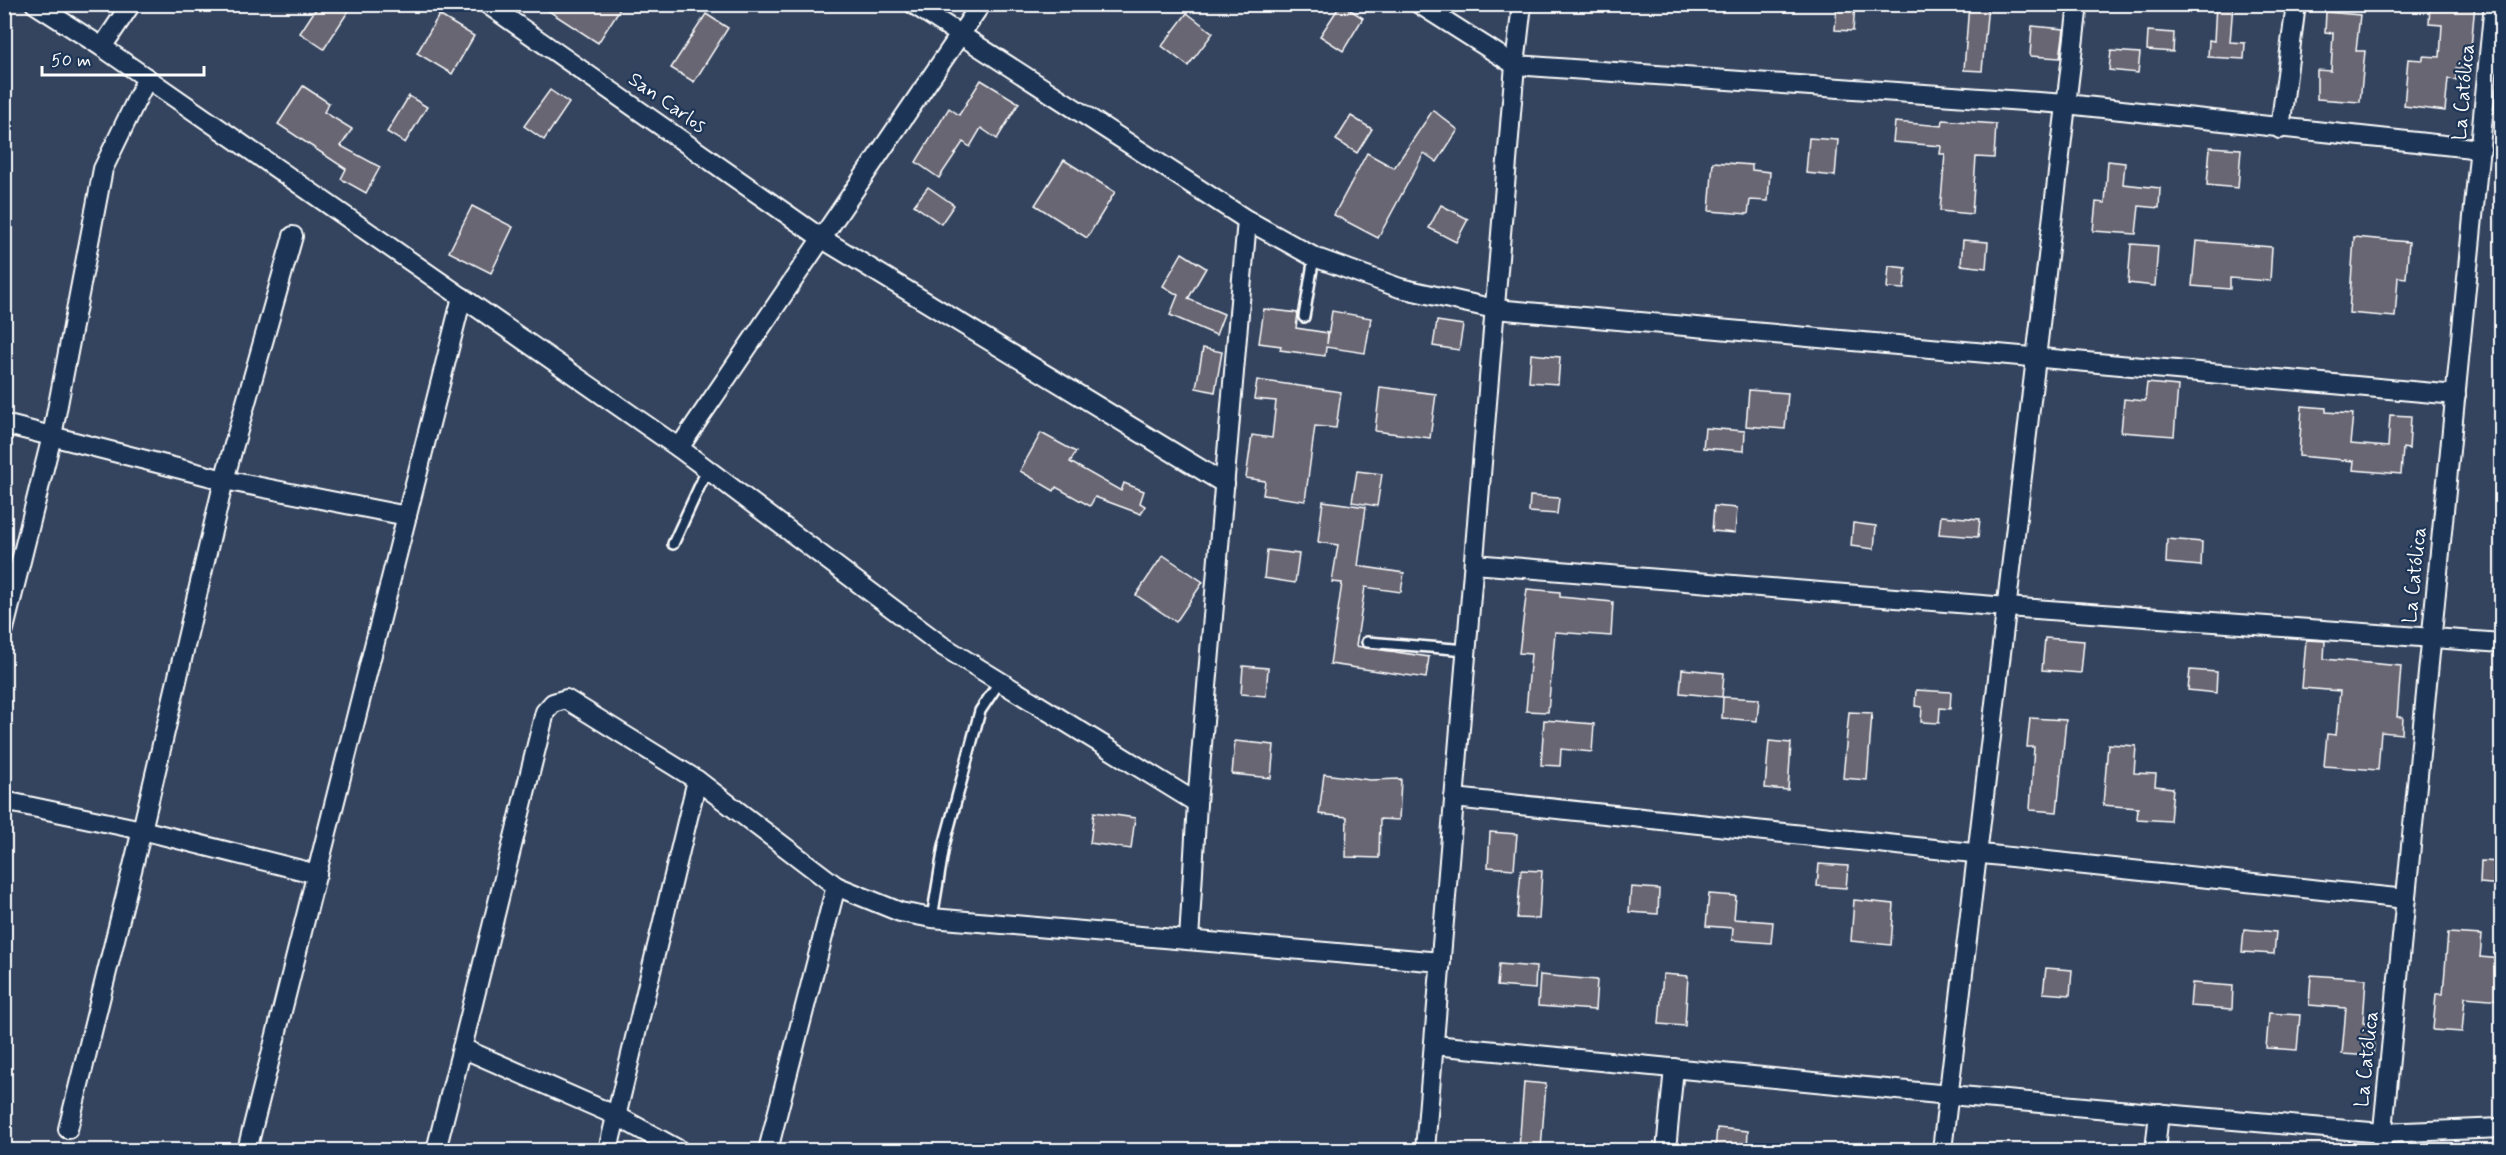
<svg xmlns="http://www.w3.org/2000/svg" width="2506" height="1155" viewBox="0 0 2506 1155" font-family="Mynerve,sans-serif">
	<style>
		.building { fill: #696673; stroke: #fff; stroke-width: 1.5 }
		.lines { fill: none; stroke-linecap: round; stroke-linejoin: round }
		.service-casing { stroke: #fff; stroke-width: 14 }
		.minor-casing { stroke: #fff; stroke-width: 22 }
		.service { stroke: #1d3557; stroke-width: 9 }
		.minor { stroke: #1d3557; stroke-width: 18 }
		.labels { text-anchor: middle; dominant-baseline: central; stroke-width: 4.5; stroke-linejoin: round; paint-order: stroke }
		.street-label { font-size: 20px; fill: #fff; stroke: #1d3557 }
	</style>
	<rect width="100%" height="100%" fill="#34445f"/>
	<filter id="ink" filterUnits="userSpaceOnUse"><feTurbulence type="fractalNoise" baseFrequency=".0167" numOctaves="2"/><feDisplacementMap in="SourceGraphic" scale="12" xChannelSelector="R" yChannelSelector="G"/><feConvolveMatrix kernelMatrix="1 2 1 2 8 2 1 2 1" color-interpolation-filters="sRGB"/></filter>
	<g filter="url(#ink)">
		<g class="building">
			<polygon points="319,4 353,4 324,49 300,33"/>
			<polygon points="538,4 623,4 598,43"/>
			<polygon points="1341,4 1363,18 1343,51 1320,36"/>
			<polygon points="1837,4 1855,4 1853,31 1835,30"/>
			<polygon points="1969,4 1988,4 1982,71 1964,70"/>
			<polygon points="2216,4 2233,4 2230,42 2245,43 2244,59 2208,57 2209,40 2214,41"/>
			<polygon points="2430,4 2475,4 2469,69 2456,68 2456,80 2448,79 2445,111 2404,106 2408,59 2423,60 2423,56 2440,57 2442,25 2429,24"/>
			<polygon points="2326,12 2360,15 2356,51 2365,51 2360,102 2317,99 2317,70 2331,71 2333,33 2325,32"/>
			<polygon points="1187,13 1213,33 1188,66 1162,46"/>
			<polygon points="706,14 728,28 694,82 671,68"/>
			<polygon points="439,15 474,36 452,74 417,53"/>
			<polygon points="2032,26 2064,29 2060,58 2030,56"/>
			<polygon points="2148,31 2174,33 2173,52 2147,50"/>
			<polygon points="2111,51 2140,53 2138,73 2109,70"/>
			<polygon points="981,80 1019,103 997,139 981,128 970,147 963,142 939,178 916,162 949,108 959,115"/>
			<polygon points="303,86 329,103 324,112 352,129 341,146 380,167 366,193 341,179 346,169 278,124"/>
			<polygon points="550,90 569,103 544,140 524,126"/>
			<polygon points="409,96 427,107 405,143 387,132"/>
			<polygon points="1433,110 1458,130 1437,162 1424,153 1378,238 1334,215 1367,153 1394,168"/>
			<polygon points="1351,116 1372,129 1357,153 1336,140"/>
			<polygon points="1943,120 1996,124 1994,158 1976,157 1972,214 1940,211 1945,154 1940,154 1941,146 1893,142 1895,122 1942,126"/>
			<polygon points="1809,138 1838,140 1835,176 1806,173"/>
			<polygon points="2210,147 2241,149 2238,188 2207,185"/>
			<polygon points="1064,160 1115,192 1087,238 1035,205"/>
			<polygon points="2108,161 2125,163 2123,184 2160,188 2159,208 2139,206 2136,234 2093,231 2096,202 2105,203"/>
			<polygon points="1713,162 1752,165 1752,170 1770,172 1768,201 1750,200 1748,214 1709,211"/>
			<polygon points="928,187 954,205 941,224 914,205"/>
			<polygon points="1441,205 1468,219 1456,242 1429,228"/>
			<polygon points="472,206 513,227 491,273 449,252"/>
			<polygon points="2354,237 2409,242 2406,278 2398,277 2395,317 2349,313"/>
			<polygon points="1963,240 1988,242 1986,268 1961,265"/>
			<polygon points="2196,241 2272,247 2270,281 2230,278 2230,289 2192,286"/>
			<polygon points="2131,244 2158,246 2155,286 2128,283"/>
			<polygon points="1182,253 1206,268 1188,299 1224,314 1216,335 1170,315 1178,295 1163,286"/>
			<polygon points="1889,266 1906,268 1904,289 1887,288"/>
			<polygon points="1264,309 1298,313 1296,328 1328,333 1327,344 1332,311 1371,318 1365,353 1326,347 1325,356 1280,350 1281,346 1259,343"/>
			<polygon points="1437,321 1463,325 1459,350 1433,346"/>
			<polygon points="1203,348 1222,352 1215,392 1196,388"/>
			<polygon points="1531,354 1560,357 1558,384 1529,382"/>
			<polygon points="1257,380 1341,392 1336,428 1315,426 1305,501 1263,495 1265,481 1246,478 1252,435 1272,438 1276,401 1254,399"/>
			<polygon points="2147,383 2178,386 2174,436 2121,432 2124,399 2145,401"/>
			<polygon points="1380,387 1436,394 1430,438 1375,431"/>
			<polygon points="1749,390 1788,393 1785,429 1746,426"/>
			<polygon points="2302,406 2326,408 2326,412 2353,414 2350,444 2388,447 2390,415 2411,416 2409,449 2403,448 2401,474 2353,470 2354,461 2299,456"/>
			<polygon points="1705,428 1745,431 1744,451 1703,448"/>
			<polygon points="1041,433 1076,452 1070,462 1121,491 1124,483 1144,491 1140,503 1145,506 1141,514 1095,497 1090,506 1056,487 1054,491 1020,471"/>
			<polygon points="1357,471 1382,474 1377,506 1352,502"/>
			<polygon points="1530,496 1559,498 1557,514 1529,512"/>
			<polygon points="1323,501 1366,507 1358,566 1404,573 1401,592 1365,587 1356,646 1429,657 1426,678 1330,664 1342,583 1332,582 1338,545 1318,542"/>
			<polygon points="1714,506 1737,508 1735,533 1712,531"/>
			<polygon points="1941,516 1980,519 1978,537 1939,534"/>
			<polygon points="1853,523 1876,526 1874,549 1851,546"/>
			<polygon points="2167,539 2202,542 2201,566 2166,563"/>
			<polygon points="1267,550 1299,554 1295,583 1264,578"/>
			<polygon points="1163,555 1203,582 1176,622 1136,595"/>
			<polygon points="1527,589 1560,592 1560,597 1613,602 1611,636 1555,632 1548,712 1526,711 1531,654 1519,653"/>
			<polygon points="2045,638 2084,641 2081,673 2042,670"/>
			<polygon points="2306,640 2325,641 2324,659 2401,666 2397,717 2403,717 2402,734 2381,732 2378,770 2324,766 2327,734 2336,735 2340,691 2302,688"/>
			<polygon points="1243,666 1268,668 1266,696 1241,694"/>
			<polygon points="1682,669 1724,673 1722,697 1680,693"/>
			<polygon points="2190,670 2217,672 2216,693 2188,690"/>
			<polygon points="1916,690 1951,692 1950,709 1940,708 1939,723 1921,722 1922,707 1915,706"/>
			<polygon points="1723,697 1759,699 1757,721 1722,718"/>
			<polygon points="1849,712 1872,713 1867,780 1843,778"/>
			<polygon points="2030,718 2066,720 2057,812 2030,810 2034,747 2027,747"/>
			<polygon points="1544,720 1594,724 1592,752 1561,749 1560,766 1541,765"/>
			<polygon points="1235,741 1274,745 1271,778 1232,774"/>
			<polygon points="1769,741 1791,743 1788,790 1765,788"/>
			<polygon points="2108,744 2136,746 2134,773 2156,774 2155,786 2173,788 2170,821 2137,819 2138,808 2103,805"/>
			<polygon points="1324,774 1370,780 1401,779 1399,820 1380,819 1379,858 1346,857 1347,817 1319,814"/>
			<polygon points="1094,812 1135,818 1131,849 1090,843"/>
			<polygon points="1490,832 1517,834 1514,869 1488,867"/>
			<polygon points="2481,861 2502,862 2502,885 2480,883"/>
			<polygon points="1819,864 1848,866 1846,888 1817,886"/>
			<polygon points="1521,870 1542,871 1539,919 1517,918"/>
			<polygon points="1631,887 1659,889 1658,914 1629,912"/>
			<polygon points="1709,894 1736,896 1734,919 1773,922 1771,943 1732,940 1733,928 1706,926"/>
			<polygon points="1854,900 1894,904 1891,945 1851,941"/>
			<polygon points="2244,929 2276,932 2274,954 2242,952"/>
			<polygon points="2448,933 2482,935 2480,957 2502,959 2502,1000 2465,997 2462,1032 2433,1030 2436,994 2443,994"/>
			<polygon points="1499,964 1536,967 1535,989 1497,986"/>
			<polygon points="2046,968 2072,970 2070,995 2043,993"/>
			<polygon points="1663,974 1688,976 1685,1026 1659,1024"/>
			<polygon points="1540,975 1597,980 1595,1010 1538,1006"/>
			<polygon points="2311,975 2366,979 2363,1023 2376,1024 2373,1056 2342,1054 2346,1008 2309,1005"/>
			<polygon points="2192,983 2233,986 2232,1009 2190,1006"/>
			<polygon points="2269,1013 2300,1015 2297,1050 2266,1048"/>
			<polygon points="1524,1082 1546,1084 1541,1149 1519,1148"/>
			<polygon points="1717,1128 1748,1131 1747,1150 1715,1150"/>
		</g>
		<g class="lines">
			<defs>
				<g id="service">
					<polyline points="1304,317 1314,257"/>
					<polyline points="673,544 707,470"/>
					<polyline points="1367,642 1467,650"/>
					<polyline points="932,918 944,846 980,711 1000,681"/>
				</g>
				<g id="minor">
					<polyline points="35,4 102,47 679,448 941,645 1197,803"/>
					<polyline points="487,4 821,238 1225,484"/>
					<polyline points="913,4 1247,220 1314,257 1400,288 1495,309 2456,395"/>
					<polyline points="1419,4 1515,65 2066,104 2481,149"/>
					<polyline points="102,47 131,4"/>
					<polyline points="2280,129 2296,4"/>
					<polyline points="4,424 224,480 407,516"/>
					<polyline points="679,448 981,4"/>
					<polyline points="1474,564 2007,607 2502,643"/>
					<polyline points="4,629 52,436 103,169 147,78"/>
					<polyline points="1454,798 2406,899"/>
					<polyline points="4,801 142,830 317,874"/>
					<polyline points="1189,940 1197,803 1247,220"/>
					<polyline points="1434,1045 1949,1095 2382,1133 2502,1128"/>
					<polyline points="68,1129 142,830 224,480 293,236"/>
					<polyline points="247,1150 462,297"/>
					<polyline points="436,1150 462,1048"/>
					<polyline points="608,1150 697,780 836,886 900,912 932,918 1441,962"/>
					<polyline points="679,1150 617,1116 462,1048 545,712 553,703 566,699 697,780"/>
					<polyline points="768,1150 836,886"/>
					<polyline points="1425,1150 1515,65 1522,4"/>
					<polyline points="1666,1150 1674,1068"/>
					<polyline points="1942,1150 2078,4"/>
					<polyline points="2155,1150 2159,1113"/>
					<polyline points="2381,1150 2494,4"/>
				</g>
			</defs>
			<use href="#service" class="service-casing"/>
			<use href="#minor" class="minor-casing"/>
			<use href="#service" class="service"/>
			<use href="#minor" class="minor"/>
		</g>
	</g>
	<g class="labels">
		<g class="street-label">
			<text transform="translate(2464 92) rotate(-85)">La Católica</text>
			<text transform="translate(667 103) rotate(35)">San Carlos</text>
			<text transform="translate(2415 575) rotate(-84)">La Católica</text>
			<text transform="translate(2367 1059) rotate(-84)">La Católica</text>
		</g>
	</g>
	<rect width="2506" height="1155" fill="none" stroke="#1d3557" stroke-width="24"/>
	<rect x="12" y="12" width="2482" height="1131" fill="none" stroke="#fff" stroke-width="2" filter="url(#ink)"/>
	<path d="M42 66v9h162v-9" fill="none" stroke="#ffffff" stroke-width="3"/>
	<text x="51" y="66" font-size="18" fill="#ffffff" stroke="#1d3557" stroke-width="4.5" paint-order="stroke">50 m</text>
</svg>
